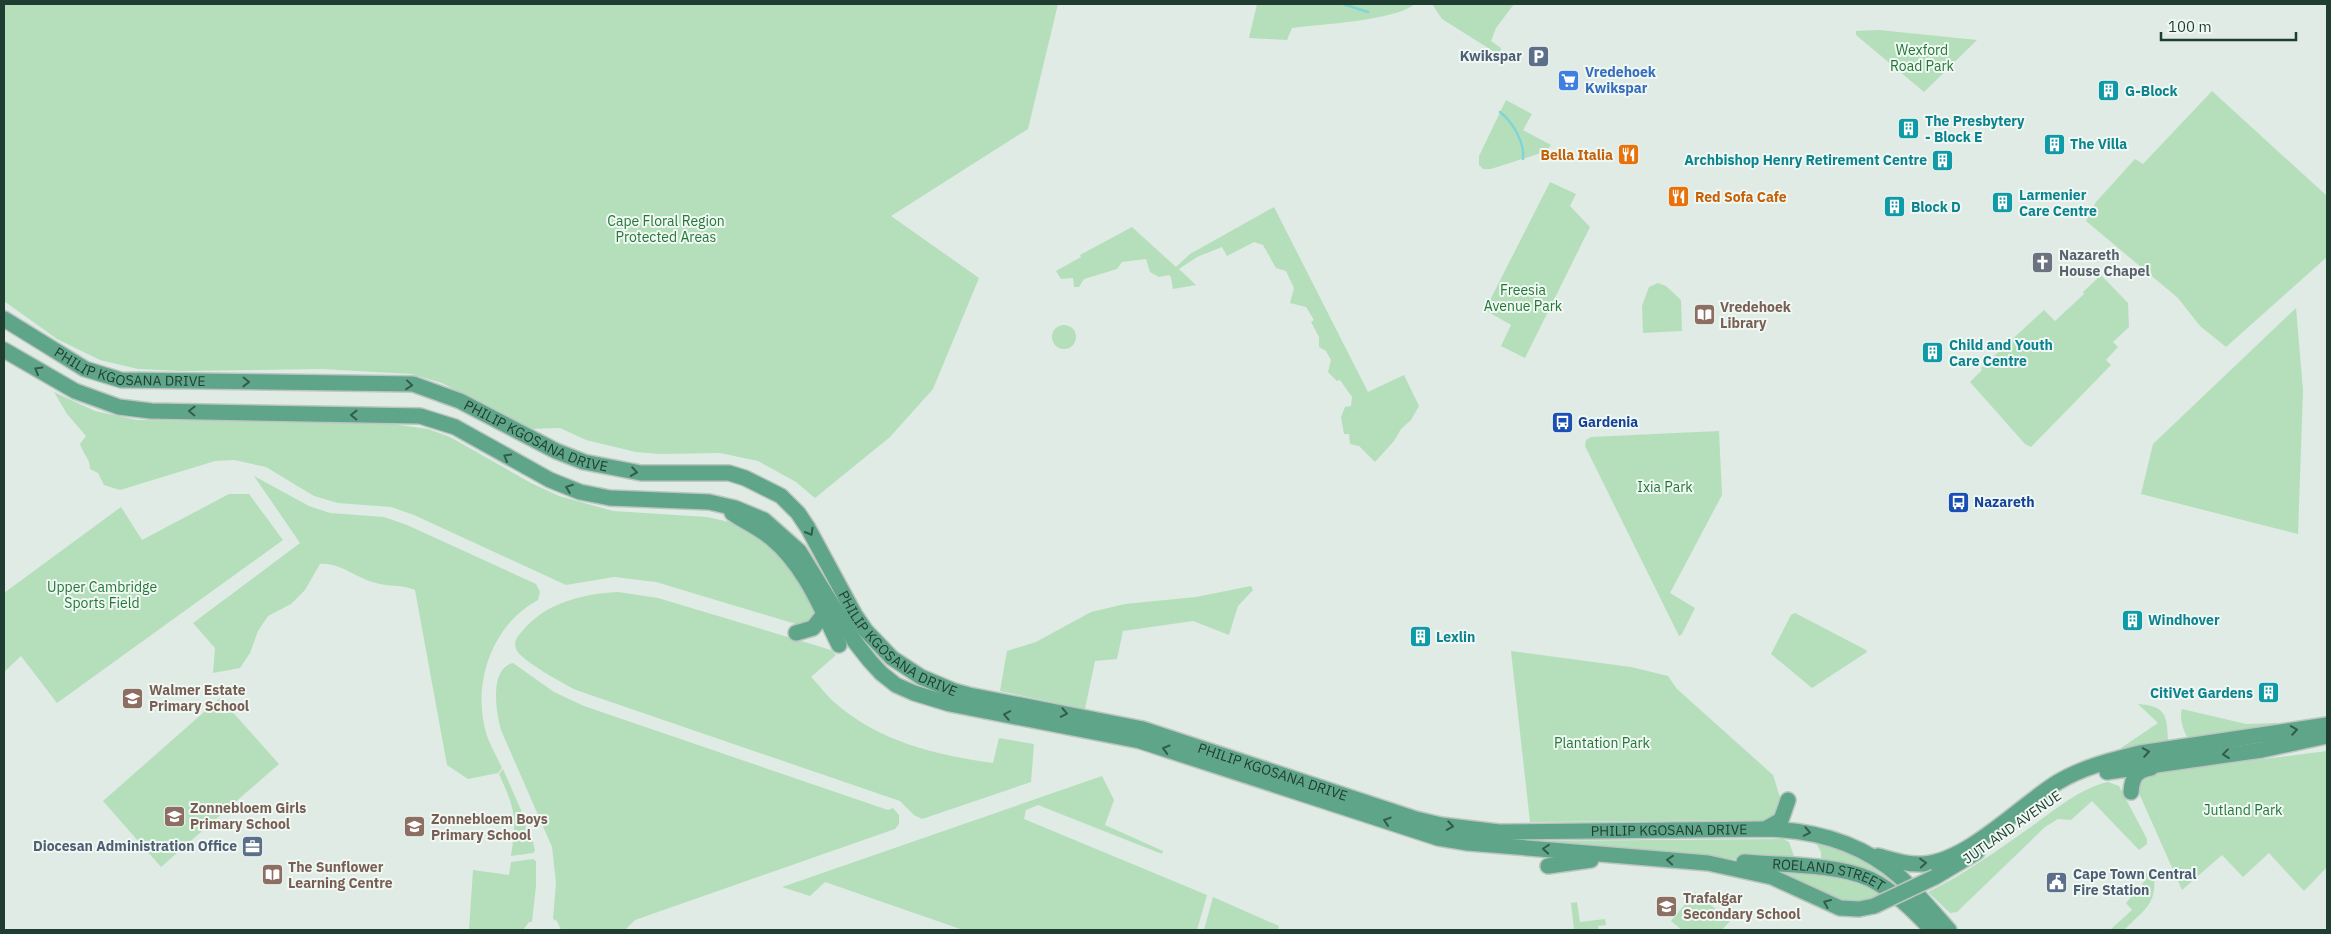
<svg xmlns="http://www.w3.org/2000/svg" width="2331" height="934" viewBox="0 0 2331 934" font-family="'IBM Plex Sans',sans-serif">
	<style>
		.green { fill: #b5dfbb }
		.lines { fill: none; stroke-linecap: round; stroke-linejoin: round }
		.stream { stroke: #82d4d6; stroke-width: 2.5 }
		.major-casing { stroke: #bcc5c1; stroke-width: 18 }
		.major { stroke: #5fa589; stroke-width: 15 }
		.major-bridge-casing { stroke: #bcc5c1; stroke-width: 18; stroke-linecap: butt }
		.major-bridge { stroke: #5fa589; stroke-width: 15 }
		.oneway { stroke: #325c4b }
		.labels { text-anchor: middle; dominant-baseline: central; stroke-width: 4; stroke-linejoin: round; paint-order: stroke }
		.park-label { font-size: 14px; fill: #26763a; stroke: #eff8f2 }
		.service-label { font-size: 14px; font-weight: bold; fill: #4e5e75; stroke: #eff8f2; text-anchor: end }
		.shop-label { font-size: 14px; font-weight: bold; fill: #366cbe; stroke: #eff8f2; text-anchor: start }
		.culture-label { font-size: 14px; font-weight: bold; fill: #0d838f; stroke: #eff8f2; text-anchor: start }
		.food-label { font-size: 14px; font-weight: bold; fill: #c56008; stroke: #eff8f2; text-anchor: end }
		.worship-label { font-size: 14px; font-weight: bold; fill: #5b616d; stroke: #eff8f2; text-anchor: start }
		.education-label { font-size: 14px; font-weight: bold; fill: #785e54; stroke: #eff8f2; text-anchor: start }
		.street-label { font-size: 14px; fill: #1f3d30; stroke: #eff8f2 }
		.transit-label { font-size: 14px; font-weight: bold; fill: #164399; stroke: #eff8f2; text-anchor: start }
	</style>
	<rect width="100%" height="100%" fill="#dfebe4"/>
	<g class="green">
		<polygon points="4,4 1058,4 1028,129 891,216 979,278 933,389 890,437 815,498 796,482 758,461 720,453 660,454 636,452 586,440 560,428 530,429 442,383 411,374 321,369 181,371 138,369 100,360 57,339 4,301"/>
		<path d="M1257,4h158c-21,17 -94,20 -123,24l-5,12 -38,-2z"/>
		<polygon points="1432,4 1514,4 1496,28 1491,41 1501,48 1500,52 1496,53 1442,19"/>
		<polygon points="1879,30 1977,40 1924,92 1856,35 1856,31"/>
		<polygon points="2212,91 2327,196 2327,257 2226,347 2200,326 2178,298 2086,221 2096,202 2135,159 2143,164"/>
		<polygon points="1506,100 1532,114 1523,130 1551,145 1547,151 1491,169 1483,169 1479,165 1479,156"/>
		<polygon points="1550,182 1576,194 1570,206 1590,227 1525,358 1501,346 1511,325 1485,310"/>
		<polygon points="1274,207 1368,392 1404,375 1419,406 1411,420 1401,429 1394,441 1375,462 1359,446 1350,444 1349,434 1344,434 1341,417 1345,407 1351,406 1352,397 1340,380 1337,381 1328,372 1331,360 1326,351 1319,347 1319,337 1311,322 1314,320 1306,307 1290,303 1294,288 1286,271 1276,268 1263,245 1254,242 1227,256 1222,247 1197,257 1179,269 1196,285 1173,289 1171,277 1169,275 1159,277 1150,272 1146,259 1122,262 1117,269 1084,279 1079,287 1074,287 1073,278 1061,279 1056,271 1081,257 1080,255 1132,227 1176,267 1190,254"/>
		<polygon points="2101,275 2128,303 2129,327 2113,342 2118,347 2106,360 2111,365 2031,447 2025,444 1970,382 1982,370 1981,368 2044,310 2055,321 2084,294 2083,292"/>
		<polygon points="1658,283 1666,286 1681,300 1682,331 1643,333 1642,306 1649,287"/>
		<polygon points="2296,308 2303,390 2298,534 2141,494 2153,444"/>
		<circle cx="1064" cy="337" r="12"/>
		<path d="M54,392l41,19 42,9 242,2 49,7 22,8 81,46 28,13 54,15 94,6 22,5 18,8 12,7 29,26 27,50 -4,8 -12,4 -143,-43 -42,-5 -48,8 -152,-70 -23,-8 -53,-4 -24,-7 -48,-29 -32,-7 -19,1 -95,29 -16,-5 -6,-12 -8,-4c0,-11 -7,-15 -10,-25l6,-8 -19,-22z"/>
		<polygon points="1719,431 1722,495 1670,593 1695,608 1682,634 1679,636 1585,446 1586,440 1591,437"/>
		<path d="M254,476l55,30 21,7 54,4 23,8 129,59 4,8 -2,8c-47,25 -67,86 -51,136 4,11 10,21 15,32l-4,5 -30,6 -21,-14 -32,-175c-14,-6 -25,-3 -39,-7 -19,-4 -36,-21 -56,-19l-15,26 -14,14 -23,12 -10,15 -8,22 -10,15 -27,5 2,-25 -22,-25 107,-80z"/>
		<polygon points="229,494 249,494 283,540 57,703 21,656 4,672 4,593 121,507 142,540"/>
		<polygon points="1251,586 1253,590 1238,606 1229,635 1193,621 1123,631 1117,659 1095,661 1085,709 1000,691 1007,651 1036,642 1091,612 1125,604 1196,597"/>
		<path d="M618,592l40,6 173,52 5,5 -25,22c8,8 15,18 23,25 45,40 102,53 159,61l6,-25 35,6 -3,38 -109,37 -8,-4 -14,-14 -324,-111c-12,-6 -56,-30 -60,-41 -3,-9 3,-14 8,-20 24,-27 59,-35 94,-37z"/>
		<polygon points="1795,613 1866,650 1867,652 1812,688 1771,654 1791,615"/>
		<polygon points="1511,651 1631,667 1668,676 1677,689 1773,775 1783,807 1771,820 1530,822"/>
		<path d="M513,663l41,29 30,14 304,104 5,-2 6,7v9l-4,5 -260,91 -10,10h-64l-4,-9 -4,-2 3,-36 -4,-36 -51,-117c-5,-17 -12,-62 12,-67z"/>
		<polygon points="220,698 279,764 161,867 103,801"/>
		<path d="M2138,704c28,2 29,11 30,37l-4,5 -36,6 -7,-4 37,-25z"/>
		<path d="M2182,709l64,15 30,-1 5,3 -88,13 -6,-2c-4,-8 -8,-20 -5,-28z"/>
		<path d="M2327,751v116l-23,24 -35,-38 -26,24 -21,-22 -40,35 -44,-99c1,-10 4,-14 13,-18z"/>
		<path d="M503,769l18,41 8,28 4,3 2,10 -2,2 -22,3c6,-39 4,-47 -12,-82z"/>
		<polygon points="1102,776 1114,800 1105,825 1163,851 1162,854 1038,805 1026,810 1024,819 1207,895 1197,930 963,930 825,882 810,896 782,887"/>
		<path d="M2108,782l11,4 28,53v5l-8,6 -47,-49 -21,19 -13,-1 -13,8 -88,85 -7,1 -22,-21c37,-18 70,-42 104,-66 23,-16 48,-38 76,-44z"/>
		<polygon points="1783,839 1789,842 1796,862 1693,857 1520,841"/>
		<path d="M1816,843c44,10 71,29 98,64l-93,-45v-10z"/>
		<polygon points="533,859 536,861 536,886 532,922 529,922 523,930 469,930 473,870 509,875 511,862"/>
		<path d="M2153,869c6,34 -7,39 -29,61h-14l22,-20 -6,-7 18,-21 -4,-5z"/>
		<path d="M1779,873c37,1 71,4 104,21 -41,22 -68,-2 -104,-21z"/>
		<polygon points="1695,892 1730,921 1722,930 1682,930 1671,921"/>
		<polygon points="1213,897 1279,926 1278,930 1204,930"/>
		<polygon points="1577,902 1580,922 1605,919 1606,925 1598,926 1599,930 1574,930 1571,903"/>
	</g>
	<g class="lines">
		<g class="stream">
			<polyline points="1343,4 1368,12"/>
			<path d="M1500,112c13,10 25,31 23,47"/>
		</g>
		<defs>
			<g id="major">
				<path id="s1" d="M4,319l81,50 36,11 292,4 47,17 96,50 28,11 57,11h88l16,5 36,18 17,17 10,15 47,87 11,16 26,27 29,19 33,14 15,4 174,34 273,90 25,6 58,7 266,-3c50,1 97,14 135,48 17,16 33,35 49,53"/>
				<polyline points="4,350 75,391 119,407 151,411 420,416 455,427 550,480 580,492 610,498 709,502 735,508 764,520 799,551 855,642 870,661 881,673 896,685 914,693 950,704 1140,741 1438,838 1468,843 1708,863 1772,877 1840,908 1859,909 1874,906"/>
				<path d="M732,513c13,9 27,15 39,25 33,27 50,70 68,107"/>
				<polyline points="796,633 813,628 824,614"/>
				<polyline points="2107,772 2262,750 2327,736"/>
				<path d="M2131,792c1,-14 5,-22 20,-24"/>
				<polyline points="1765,829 1781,820 1788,800"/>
				<path d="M1878,856c15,4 29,9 45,8 45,-3 96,-58 135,-82 25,-15 54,-22 82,-29l187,-28"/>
				<path id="s2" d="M1744,862c36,3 94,2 126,17 24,12 44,32 62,51"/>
				<polyline points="1548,866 1591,860"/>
				<polyline points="1935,877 1977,852"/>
			</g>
		</defs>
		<use href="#major" class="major-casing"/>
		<use href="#major" class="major"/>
		<defs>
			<polyline id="major-bridge" points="1874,906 1935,877"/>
		</defs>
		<use href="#major-bridge" class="major-bridge-casing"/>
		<use href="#major-bridge" class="major-bridge"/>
	</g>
	<defs><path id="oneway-chevron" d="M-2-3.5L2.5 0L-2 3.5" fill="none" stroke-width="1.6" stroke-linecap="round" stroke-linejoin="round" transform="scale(1.25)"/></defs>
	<g class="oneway">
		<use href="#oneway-chevron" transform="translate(38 370) rotate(-150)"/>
		<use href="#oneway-chevron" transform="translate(246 382) rotate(1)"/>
		<use href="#oneway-chevron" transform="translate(409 385) rotate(6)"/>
		<use href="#oneway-chevron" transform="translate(192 411) rotate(-179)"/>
		<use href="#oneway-chevron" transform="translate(354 415) rotate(-179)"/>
		<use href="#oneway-chevron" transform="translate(507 457) rotate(-150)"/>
		<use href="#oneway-chevron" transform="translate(634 472) rotate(9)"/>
		<use href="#oneway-chevron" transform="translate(569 488) rotate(-159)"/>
		<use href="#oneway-chevron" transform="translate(810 532) rotate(60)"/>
		<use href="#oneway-chevron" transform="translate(1064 713) rotate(11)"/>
		<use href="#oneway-chevron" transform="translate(1007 715) rotate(-169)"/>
		<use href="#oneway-chevron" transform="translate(2294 730) rotate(-9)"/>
		<use href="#oneway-chevron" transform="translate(1166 749) rotate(-164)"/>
		<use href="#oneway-chevron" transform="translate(2146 752) rotate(-9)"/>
		<use href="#oneway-chevron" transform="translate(2226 754) rotate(173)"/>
		<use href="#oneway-chevron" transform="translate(1387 821) rotate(-162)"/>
		<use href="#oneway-chevron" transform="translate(1450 826) rotate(9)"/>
		<use href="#oneway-chevron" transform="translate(1807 832) rotate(11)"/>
		<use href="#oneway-chevron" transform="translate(1546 849) rotate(-175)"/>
		<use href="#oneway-chevron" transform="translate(1670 860) rotate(-175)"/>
		<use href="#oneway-chevron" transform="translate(1923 863) rotate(-4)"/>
		<use href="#oneway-chevron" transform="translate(1827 903) rotate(-157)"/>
	</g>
	<defs>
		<symbol id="parking-square" viewBox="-11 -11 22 22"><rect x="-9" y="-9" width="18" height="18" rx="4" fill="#5c6f8a" stroke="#eff8f2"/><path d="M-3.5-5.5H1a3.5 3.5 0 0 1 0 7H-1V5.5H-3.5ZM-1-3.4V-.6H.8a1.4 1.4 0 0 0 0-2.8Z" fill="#fff"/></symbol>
		<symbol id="supermarket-square" viewBox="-11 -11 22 22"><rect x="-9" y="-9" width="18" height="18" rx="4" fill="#3f7fe0" stroke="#eff8f2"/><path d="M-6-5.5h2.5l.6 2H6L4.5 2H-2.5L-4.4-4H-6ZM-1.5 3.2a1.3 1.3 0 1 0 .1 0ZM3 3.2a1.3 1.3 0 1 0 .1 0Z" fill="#fff"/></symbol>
		<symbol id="building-square" viewBox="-11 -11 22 22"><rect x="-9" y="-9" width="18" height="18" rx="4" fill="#0f9aa8" stroke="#eff8f2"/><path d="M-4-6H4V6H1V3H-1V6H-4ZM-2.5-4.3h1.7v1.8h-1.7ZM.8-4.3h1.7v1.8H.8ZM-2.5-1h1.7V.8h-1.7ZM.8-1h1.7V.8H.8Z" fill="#fff"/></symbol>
		<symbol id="restaurant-square" viewBox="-11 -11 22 22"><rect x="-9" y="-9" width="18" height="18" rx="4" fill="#e8710a" stroke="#eff8f2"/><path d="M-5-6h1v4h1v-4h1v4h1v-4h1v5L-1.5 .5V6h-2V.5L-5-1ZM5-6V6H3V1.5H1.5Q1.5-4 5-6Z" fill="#fff"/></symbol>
		<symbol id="church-square" viewBox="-11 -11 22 22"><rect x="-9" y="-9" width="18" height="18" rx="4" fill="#6b7280" stroke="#eff8f2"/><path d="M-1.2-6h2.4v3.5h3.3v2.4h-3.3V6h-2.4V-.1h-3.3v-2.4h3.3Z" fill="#fff"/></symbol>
		<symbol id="library-square" viewBox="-11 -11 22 22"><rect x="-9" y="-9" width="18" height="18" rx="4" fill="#8d6e63" stroke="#eff8f2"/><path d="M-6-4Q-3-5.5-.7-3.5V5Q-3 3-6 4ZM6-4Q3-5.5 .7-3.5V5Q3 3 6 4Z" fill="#fff"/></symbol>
		<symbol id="bus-square" viewBox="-11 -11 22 22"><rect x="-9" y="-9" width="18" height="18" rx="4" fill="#1a4fb4" stroke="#eff8f2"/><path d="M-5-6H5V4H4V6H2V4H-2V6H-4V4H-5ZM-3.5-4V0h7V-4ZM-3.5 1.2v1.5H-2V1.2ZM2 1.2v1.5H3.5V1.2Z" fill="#fff"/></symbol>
		<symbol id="school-square" viewBox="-11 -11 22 22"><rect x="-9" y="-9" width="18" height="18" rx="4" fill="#8d6e63" stroke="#eff8f2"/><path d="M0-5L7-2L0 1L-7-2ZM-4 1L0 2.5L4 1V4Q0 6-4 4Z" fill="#fff"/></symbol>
		<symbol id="office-square" viewBox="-11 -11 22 22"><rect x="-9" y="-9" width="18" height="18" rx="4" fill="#5c6f8a" stroke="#eff8f2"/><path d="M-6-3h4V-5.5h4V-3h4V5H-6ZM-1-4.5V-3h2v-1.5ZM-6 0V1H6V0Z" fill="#fff"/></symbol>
		<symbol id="civic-square" viewBox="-11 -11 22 22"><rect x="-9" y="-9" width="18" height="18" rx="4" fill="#5c6f8a" stroke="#eff8f2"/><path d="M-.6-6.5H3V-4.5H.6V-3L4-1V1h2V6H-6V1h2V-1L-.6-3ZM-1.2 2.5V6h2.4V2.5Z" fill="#fff"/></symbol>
	</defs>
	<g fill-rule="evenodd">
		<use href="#parking-square" x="1526" y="44" width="25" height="25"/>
		<use href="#supermarket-square" x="1556" y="68" width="25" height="25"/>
		<use href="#building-square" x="2096" y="78" width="25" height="25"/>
		<use href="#building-square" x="1896" y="116" width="25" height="25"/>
		<use href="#building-square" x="2042" y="132" width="25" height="25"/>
		<use href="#restaurant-square" x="1616" y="142" width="25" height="25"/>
		<use href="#building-square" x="1930" y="148" width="25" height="25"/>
		<use href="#restaurant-square" x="1666" y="184" width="25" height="25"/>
		<use href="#building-square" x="1990" y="190" width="25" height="25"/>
		<use href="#building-square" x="1882" y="194" width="25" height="25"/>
		<use href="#church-square" x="2030" y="250" width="25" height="25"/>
		<use href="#library-square" x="1692" y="302" width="25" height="25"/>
		<use href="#building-square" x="1920" y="340" width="25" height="25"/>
		<use href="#bus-square" x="1550" y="410" width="25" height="25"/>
		<use href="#bus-square" x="1946" y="490" width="25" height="25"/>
		<use href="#building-square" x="2120" y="608" width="25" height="25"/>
		<use href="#building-square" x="1408" y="624" width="25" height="25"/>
		<use href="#building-square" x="2256" y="680" width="25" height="25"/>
		<use href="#school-square" x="120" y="686" width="25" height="25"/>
		<use href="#school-square" x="162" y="804" width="25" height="25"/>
		<use href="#school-square" x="402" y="814" width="25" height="25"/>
		<use href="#office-square" x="240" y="834" width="25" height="25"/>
		<use href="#library-square" x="260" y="862" width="25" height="25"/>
		<use href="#civic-square" x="2044" y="870" width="25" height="25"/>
		<use href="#school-square" x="1654" y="894" width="25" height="25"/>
	</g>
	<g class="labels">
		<g class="park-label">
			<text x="1922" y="50">Wexford<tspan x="1922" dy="16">Road Park</tspan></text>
			<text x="666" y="221">Cape Floral Region<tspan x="666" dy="16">Protected Areas</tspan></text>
			<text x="1523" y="290">Freesia<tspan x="1523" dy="16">Avenue Park</tspan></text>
			<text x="1665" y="487">Ixia Park</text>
			<text x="102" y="587">Upper Cambridge<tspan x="102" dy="16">Sports Field</tspan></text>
			<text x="1602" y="743">Plantation Park</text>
			<text x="2243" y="810">Jutland Park</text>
		</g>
		<g class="service-label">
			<text x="1522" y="56">Kwikspar</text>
			<text x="237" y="846">Diocesan Administration Office</text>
			<text x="2073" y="874" text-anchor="start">Cape Town Central<tspan x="2073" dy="16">Fire Station</tspan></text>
		</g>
		<g class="shop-label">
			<text x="1585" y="72">Vredehoek<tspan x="1585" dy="16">Kwikspar</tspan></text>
		</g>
		<g class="culture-label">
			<text x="2125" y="91">G-Block</text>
			<text x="1925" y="121">The Presbytery<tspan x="1925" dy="16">- Block E</tspan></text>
			<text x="2070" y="144">The Villa</text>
			<text x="1927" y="160" text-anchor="end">Archbishop Henry Retirement Centre</text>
			<text x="2019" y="195">Larmenier<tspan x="2019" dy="16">Care Centre</tspan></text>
			<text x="1911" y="207">Block D</text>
			<text x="1949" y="345">Child and Youth<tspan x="1949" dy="16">Care Centre</tspan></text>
			<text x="2148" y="620">Windhover</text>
			<text x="1436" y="637">Lexlin</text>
			<text x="2253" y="693" text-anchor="end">CitiVet Gardens</text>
		</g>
		<g class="food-label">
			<text x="1613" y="155">Bella Italia</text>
			<text x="1695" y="197" text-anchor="start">Red Sofa Cafe</text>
		</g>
		<g class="worship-label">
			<text x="2059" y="255">Nazareth<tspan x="2059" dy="16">House Chapel</tspan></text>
		</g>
		<g class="education-label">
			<text x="1720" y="307">Vredehoek<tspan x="1720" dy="16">Library</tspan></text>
			<text x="149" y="690">Walmer Estate<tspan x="149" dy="16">Primary School</tspan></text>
			<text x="190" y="808">Zonnebloem Girls<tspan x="190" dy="16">Primary School</tspan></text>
			<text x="431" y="819">Zonnebloem Boys<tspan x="431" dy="16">Primary School</tspan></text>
			<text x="288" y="867">The Sunflower<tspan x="288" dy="16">Learning Centre</tspan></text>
			<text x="1683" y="898">Trafalgar<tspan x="1683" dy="16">Secondary School</tspan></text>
		</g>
		<g class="street-label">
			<text stroke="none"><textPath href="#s1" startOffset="139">PHILIP KGOSANA DRIVE</textPath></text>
			<text stroke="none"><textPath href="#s1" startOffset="559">PHILIP KGOSANA DRIVE</textPath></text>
			<text stroke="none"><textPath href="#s1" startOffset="1009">PHILIP KGOSANA DRIVE</textPath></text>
			<text stroke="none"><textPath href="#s1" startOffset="1414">PHILIP KGOSANA DRIVE</textPath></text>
			<text transform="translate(2012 827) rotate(-35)">JUTLAND AVENUE</text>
			<text stroke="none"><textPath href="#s1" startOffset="1819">PHILIP KGOSANA DRIVE</textPath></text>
			<text stroke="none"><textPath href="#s2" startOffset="86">ROELAND STREET</textPath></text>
		</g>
		<g class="transit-label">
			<text x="1578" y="422">Gardenia</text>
			<text x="1974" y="502">Nazareth</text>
		</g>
	</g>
	<rect width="2331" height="934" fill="none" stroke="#1f3d30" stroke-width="10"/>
	<path d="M2161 32v8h135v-8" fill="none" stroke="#1f3d30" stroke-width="2.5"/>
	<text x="2168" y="32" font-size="15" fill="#1f3d30" stroke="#eff8f2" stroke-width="4" paint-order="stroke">100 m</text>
</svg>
